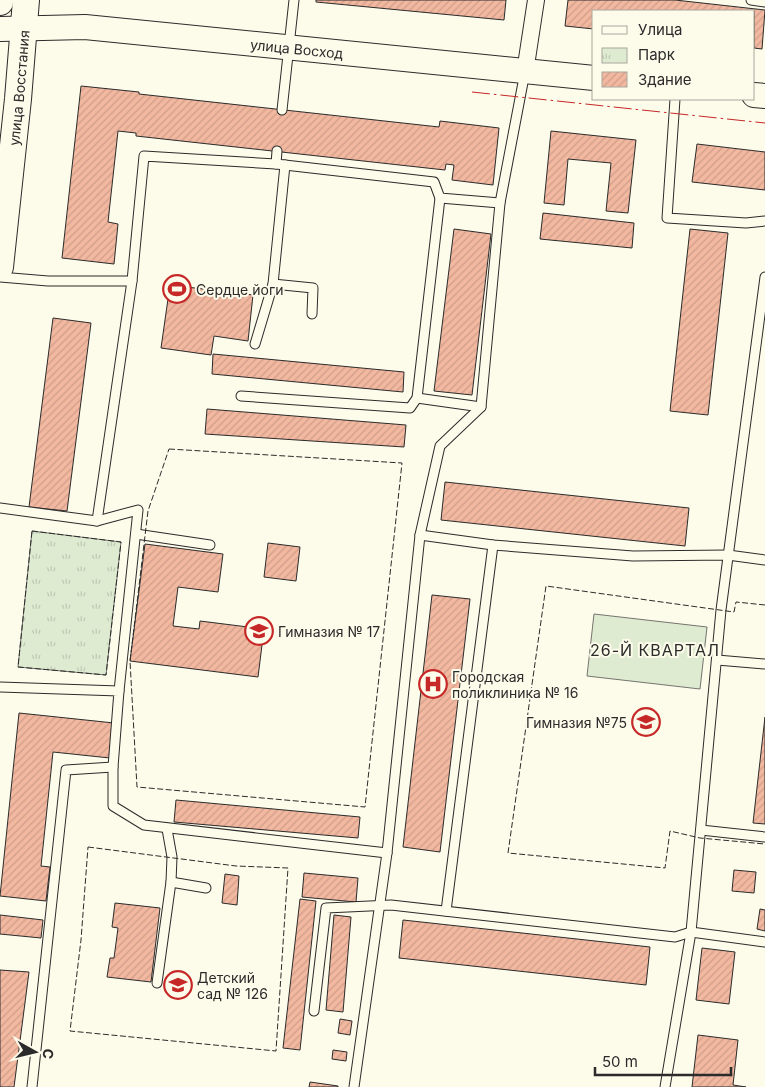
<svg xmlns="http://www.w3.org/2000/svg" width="765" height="1087" viewBox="0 0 765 1087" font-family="Inter,sans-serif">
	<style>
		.park { fill: url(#park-tufts); stroke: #74746e }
		.pitch { fill: #deebd1; stroke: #74746e }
		.building { fill: url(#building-hatch); stroke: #2b2b2b }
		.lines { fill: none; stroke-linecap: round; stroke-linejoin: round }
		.lane-casing { stroke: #2b2b2b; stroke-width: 11 }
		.street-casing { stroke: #2b2b2b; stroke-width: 18 }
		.secondary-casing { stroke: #2b2b2b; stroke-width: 26 }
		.primary-casing { stroke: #2b2b2b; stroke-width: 28 }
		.lane { stroke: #fdfbea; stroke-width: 9 }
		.street { stroke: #fdfbea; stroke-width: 16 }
		.secondary { stroke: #fdfbea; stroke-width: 24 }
		.primary { stroke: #fdfbea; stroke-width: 26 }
		.fence { stroke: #2b2b2b; stroke-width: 1; stroke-dasharray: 6 2.5; stroke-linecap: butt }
		.power { stroke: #c62828; stroke-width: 1; stroke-dasharray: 18 4 2.5 4; stroke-linecap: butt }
		.labels { text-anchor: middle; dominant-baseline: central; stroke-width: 4; stroke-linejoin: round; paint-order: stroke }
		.street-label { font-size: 14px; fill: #2b2b2b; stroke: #fdfbea }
		.poi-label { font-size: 14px; fill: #2b2b2b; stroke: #fdfbea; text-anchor: start }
		.quarter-label { font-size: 16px; letter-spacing: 1px; fill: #2b2b2b; stroke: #fdfbea }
	</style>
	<defs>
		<pattern id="park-tufts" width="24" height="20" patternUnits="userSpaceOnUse" patternTransform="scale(1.25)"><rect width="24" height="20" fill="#deebd1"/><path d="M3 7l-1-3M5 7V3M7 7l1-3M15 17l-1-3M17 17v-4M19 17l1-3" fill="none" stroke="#bfcab4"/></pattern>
		<pattern id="building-hatch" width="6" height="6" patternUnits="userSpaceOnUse" patternTransform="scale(1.25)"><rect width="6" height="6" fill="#f2b8a0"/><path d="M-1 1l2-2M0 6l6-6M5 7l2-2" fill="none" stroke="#d09e8a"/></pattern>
	</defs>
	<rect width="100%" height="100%" fill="#fdfbea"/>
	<polygon class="park" points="32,531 121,542 106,675 18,667"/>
	<polygon class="pitch" points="594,614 707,627 700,689 587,676"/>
	<g class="building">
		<polygon points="316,0 506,0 504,20 316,2"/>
		<polygon points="568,0 675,0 765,10 762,49 754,48 754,11 594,11 594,29 565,26"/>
		<polygon points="81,86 139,92 139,94 439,127 440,121 499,128 493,185 452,180 454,165 446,164 445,170 136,136 136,133 118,131 108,222 118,224 114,264 62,258"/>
		<polygon points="551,131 636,140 628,213 606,211 611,163 568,159 564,205 544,203"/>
		<polygon points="697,144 765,152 765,190 692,182"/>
		<polygon points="543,213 634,223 632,248 540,239"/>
		<polygon points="454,229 491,234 472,395 434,391"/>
		<polygon points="690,229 728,233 708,415 670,411"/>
		<polygon points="170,285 253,295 248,341 214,336 211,355 161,348"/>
		<polygon points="53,318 91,323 67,511 29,507"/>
		<polygon points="213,354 404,372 403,392 212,374"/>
		<polygon points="207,409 406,425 404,447 205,434"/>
		<polygon points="445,482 689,508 685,546 441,520"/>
		<polygon points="268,543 300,547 296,581 264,577"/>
		<polygon points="145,544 223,554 218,592 178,587 173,626 199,629 200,621 264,629 258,677 130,661"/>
		<polygon points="432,595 470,599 440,852 403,847"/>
		<polygon points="19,713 114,723 110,758 53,752 41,866 50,867 46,901 0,896"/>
		<polygon points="765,717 765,824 753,823"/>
		<polygon points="176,800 360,817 358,838 174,822"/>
		<polygon points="734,870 756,872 754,893 732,891"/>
		<polygon points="304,873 358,878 356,902 302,897"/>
		<polygon points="225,874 239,876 237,905 222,903"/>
		<polygon points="300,899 316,901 300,1050 283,1048"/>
		<polygon points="115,903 160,908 151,982 107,977 110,958 114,958 118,928 112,927"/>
		<polygon points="760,909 765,910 765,931 757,929"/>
		<polygon points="0,915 43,920 41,938 0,934"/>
		<polygon points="334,915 351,917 343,1012 326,1010"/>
		<polygon points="403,920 650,947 646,985 399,958"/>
		<polygon points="702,948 735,952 729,1004 696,1000"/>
		<polygon points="0,970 29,972 14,1087 0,1087"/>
		<polygon points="340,1019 352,1021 350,1035 338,1033"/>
		<polygon points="698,1035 738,1040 733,1085 746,1087 692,1087"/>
		<polygon points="333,1050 347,1052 346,1061 332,1059"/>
		<polygon points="310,1082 338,1086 338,1087 309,1087"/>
	</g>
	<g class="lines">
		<defs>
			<g id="lane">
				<polyline points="751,0 765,2"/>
				<polyline points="675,99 667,218 746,223 765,221"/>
				<polyline points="282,110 294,0"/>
				<polyline points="277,151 276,164 434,182 440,198 500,203"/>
				<polyline points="0,277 48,281 132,281 144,156 276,164"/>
				<polyline points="765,277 721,610 691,932 765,942"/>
				<polyline points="273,284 313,288 312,314"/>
				<polyline points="255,344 273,284 285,165"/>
				<polyline points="241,396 410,408 417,398 440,198"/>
				<polyline points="417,398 481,407 500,203 525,72"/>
				<polyline points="0,508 97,521 138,510 119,691"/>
				<polyline points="97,521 132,281"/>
				<polyline points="136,534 210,545"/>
				<polyline points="420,535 493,545 633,556 728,555 765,560"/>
				<polyline points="717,660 765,664"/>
				<polyline points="0,687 119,691 113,767 113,806 144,825 387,853"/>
				<polyline points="701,830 765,837"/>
				<polyline points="171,882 206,888"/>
				<polyline points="446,911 493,545"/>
				<polyline points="157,983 171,882 172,857 167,829"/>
				<polyline points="314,1011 326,908 391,905 675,937 691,932 665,1087"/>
				<polyline points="32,1087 66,770 113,767"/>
				<polyline points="354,1087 387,853 420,535 440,446 481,407"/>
			</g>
			<polyline id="street" points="525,72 536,0"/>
			<g id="secondary">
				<path id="s1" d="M0,29l85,-2 509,51"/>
				<polyline points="754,95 765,96"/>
			</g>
			<g id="primary">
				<polyline points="0,2 0,0"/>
				<path id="s2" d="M0,267l18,-168 8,-99"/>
			</g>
		</defs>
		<use href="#lane" class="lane-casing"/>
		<use href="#street" class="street-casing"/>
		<use href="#secondary" class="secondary-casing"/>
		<use href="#primary" class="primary-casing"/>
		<use href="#lane" class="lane"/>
		<use href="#street" class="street"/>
		<use href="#secondary" class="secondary"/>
		<use href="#primary" class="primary"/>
		<g class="fence">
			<polygon points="169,449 402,463 365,807 137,787 130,661 148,511"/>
			<polygon points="32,531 121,542 106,675 18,667"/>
			<polyline points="765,605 736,602 734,612 546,586 508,853 665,868 670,831 700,838 765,844"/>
			<polygon points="88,847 236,866 288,868 276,1051 70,1031 81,940"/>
		</g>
		<polyline class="power" points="472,92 765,123"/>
	</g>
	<defs>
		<symbol id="stadium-ring" viewBox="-11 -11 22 22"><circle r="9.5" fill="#fdfbea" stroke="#c62828" stroke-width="1.5"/><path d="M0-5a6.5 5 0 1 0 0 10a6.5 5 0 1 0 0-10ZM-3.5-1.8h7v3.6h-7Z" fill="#c62828"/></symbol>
		<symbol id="school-ring" viewBox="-11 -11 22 22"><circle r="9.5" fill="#fdfbea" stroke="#c62828" stroke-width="1.5"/><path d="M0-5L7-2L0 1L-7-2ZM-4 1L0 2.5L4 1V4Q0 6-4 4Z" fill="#c62828"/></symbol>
		<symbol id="hospital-ring" viewBox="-11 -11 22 22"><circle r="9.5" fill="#fdfbea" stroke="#c62828" stroke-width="1.5"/><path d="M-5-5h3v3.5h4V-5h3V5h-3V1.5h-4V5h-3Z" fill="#c62828"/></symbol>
	</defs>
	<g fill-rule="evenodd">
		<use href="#stadium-ring" x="161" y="273" width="32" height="32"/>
		<use href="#school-ring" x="243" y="615" width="32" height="32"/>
		<use href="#hospital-ring" x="417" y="668" width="32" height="32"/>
		<use href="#school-ring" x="630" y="706" width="32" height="32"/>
		<use href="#school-ring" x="162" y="969" width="32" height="32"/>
	</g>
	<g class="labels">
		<g class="street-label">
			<text stroke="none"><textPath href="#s1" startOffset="298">улица Восход</textPath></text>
			<text stroke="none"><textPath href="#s2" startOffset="180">улица Восстания</textPath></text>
		</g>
		<g class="poi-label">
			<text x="196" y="289">Сердце йоги</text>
			<text x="278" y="631">Гимназия № 17</text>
			<text x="452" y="676">Городская<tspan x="452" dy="16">поликлиника № 16</tspan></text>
			<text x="627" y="722" text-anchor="end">Гимназия №75</text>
			<text x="197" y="977">Детский<tspan x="197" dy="16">сад № 126</tspan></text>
		</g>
		<g class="quarter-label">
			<text x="655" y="650">26-Й КВАРТАЛ</text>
		</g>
	</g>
	<rect x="592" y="10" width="162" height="90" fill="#fdfbea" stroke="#a9a89e"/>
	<rect x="602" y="26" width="25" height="8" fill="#fdfbea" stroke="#a9a89e"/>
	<text x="638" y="35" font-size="15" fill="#2b2b2b">Улица</text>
	<rect x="602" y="48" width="25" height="15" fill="url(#park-tufts)" stroke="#a9a89e"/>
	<text x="638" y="60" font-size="15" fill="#2b2b2b">Парк</text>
	<rect x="602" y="72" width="25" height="15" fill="url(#building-hatch)" stroke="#a9a89e"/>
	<text x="638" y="85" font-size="15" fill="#2b2b2b">Здание</text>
	<g transform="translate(35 1052) rotate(98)" stroke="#fdfbea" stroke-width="4" paint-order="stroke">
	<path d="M0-4L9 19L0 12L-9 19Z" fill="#2b2b2b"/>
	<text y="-8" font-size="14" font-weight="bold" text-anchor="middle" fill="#2b2b2b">С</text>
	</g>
	<path d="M595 1067v8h136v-8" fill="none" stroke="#2b2b2b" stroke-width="2.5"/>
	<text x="602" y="1067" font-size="15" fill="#2b2b2b" stroke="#fdfbea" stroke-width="4" paint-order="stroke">50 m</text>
</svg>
